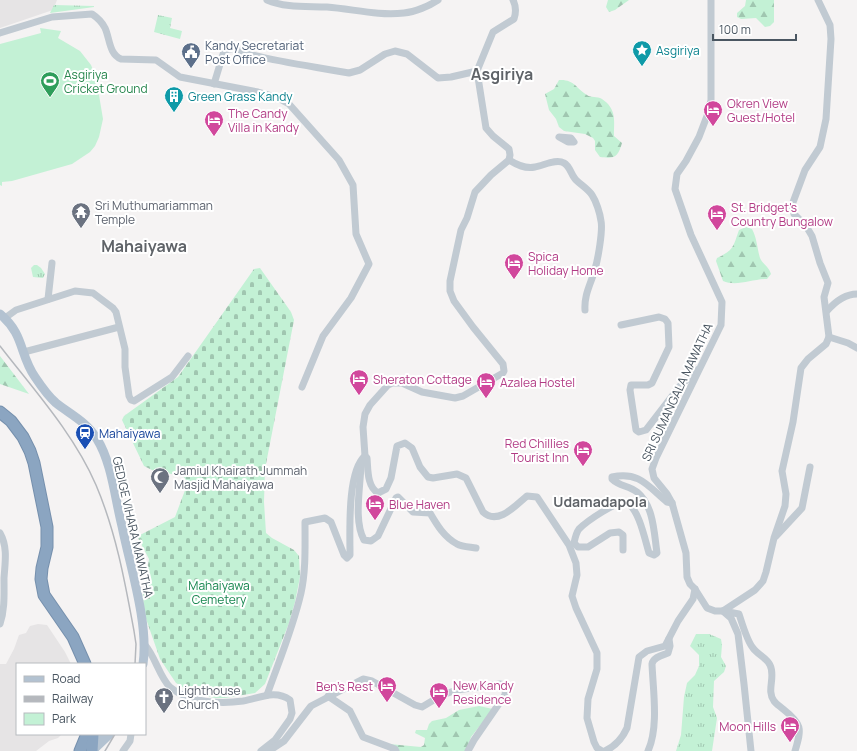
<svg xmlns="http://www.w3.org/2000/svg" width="857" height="751" viewBox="0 0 857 751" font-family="Manrope,sans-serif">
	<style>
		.education { fill: #e6e4e5 }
		.grass { fill: url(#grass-tufts) }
		.forest { fill: url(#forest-firs) }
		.cemetery { fill: url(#cemetery-stones) }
		.green { fill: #c3f1d5 }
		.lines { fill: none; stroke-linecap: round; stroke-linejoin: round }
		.highway-casing { stroke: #7690ad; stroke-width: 13 }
		.minor { stroke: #c1cad2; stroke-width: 7 }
		.major { stroke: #b3c2d1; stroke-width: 9 }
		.highway { stroke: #8ba5c1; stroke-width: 11 }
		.rail { stroke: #b5b8bd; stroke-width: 1.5 }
		.labels { text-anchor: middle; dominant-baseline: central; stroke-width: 4; stroke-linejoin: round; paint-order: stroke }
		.service-label { font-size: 12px; fill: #4e5e75; stroke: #fff; text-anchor: start }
		.culture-label { font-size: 12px; fill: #0d838f; stroke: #fff; text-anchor: start }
		.leisure-label { font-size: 12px; fill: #27864d; stroke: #fff; text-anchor: start }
		.hotel-label { font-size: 12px; fill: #b23c85; stroke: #fff; text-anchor: start }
		.worship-label { font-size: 12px; fill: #5b616d; stroke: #fff; text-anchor: start }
		.street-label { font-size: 12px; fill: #4a5661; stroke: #fff }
		.transit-label { font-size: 12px; fill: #164399; stroke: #fff; text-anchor: start }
		.park-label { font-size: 12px; fill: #17864f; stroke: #fff }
		.quarter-label { font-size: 14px; font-weight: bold; fill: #5f6368; stroke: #fff }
		.district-label { font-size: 16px; font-weight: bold; fill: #5f6368; stroke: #fff }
	</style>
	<defs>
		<pattern id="grass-tufts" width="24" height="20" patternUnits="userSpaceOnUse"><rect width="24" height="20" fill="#c3f1d5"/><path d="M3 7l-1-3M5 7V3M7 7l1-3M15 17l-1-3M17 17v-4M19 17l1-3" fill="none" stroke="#a0c6b0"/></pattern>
		<pattern id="forest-firs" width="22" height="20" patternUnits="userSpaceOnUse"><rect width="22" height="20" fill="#c3f1d5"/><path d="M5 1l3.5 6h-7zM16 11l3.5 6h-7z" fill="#a0c6b0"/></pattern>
		<pattern id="cemetery-stones" width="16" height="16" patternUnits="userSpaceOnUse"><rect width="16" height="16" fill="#c3f1d5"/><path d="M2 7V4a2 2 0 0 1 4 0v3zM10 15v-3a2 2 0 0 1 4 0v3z" fill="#a0c6b0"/></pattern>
	</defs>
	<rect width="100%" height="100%" fill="#f5f3f3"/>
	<g class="education">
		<polygon points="0,0 57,0 53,10 50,11 0,28"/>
		<polygon points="38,624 47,625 65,652 71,664 17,664 17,734 62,734 58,738 49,741 36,751 0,751 0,664 6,664 14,649 19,635 26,633 30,626"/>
	</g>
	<g class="grass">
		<polygon points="54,5 94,6 94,7 50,13"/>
		<polygon points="158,15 172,18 170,28 182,31 180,39 154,32"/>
		<polygon points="34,265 37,265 41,268 45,274 43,278 33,277 31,268"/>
		<polygon points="696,634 709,634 721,639 722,645 721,657 726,666 724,672 714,681 713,707 717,718 712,751 676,751 681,735 684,697 687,683 695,675 699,666 699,655 690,646"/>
	</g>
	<g class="forest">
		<polygon points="608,0 629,0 615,10 609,12 606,7"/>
		<polygon points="746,0 774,0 774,22 770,26 765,27 756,18 741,19 737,17 737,13 745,6"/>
		<path d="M559,80c15,-1 17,8 28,15 4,3 10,1 15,4 15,10 12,22 12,37l8,7c-4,14 -7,16 -22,14l-5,-7v-9l-2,-3 -8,-4 -21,-3 -5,-4 -3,-8 -7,-9 -4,-16 9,-5z"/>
		<path d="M746,227l6,2c5,9 5,19 8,29 3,7 8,7 11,16l-4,5c-14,0 -31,8 -44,2l-7,-20 1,-3c17,-8 16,-11 22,-28z"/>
		<polygon points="0,356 29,394 0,384"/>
		<polygon points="479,706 493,709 471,737 466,751 395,751 389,744 421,747 424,745 425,738 415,733 416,730 427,730 429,724 432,721 446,718 459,710"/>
	</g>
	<polygon class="cemetery" points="260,268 291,312 294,320 265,469 264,502 266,533 272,538 294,550 299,556 300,577 295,602 289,623 265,684 255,693 225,698 215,698 193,693 176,683 160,659 144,613 143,594 149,559 138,538 140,535 175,517 187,485 186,480 183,476 154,471 144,466 122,420 124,416 178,377 254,269"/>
	<polygon class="green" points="40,28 61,31 58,38 80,51 91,65 93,70 98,89 103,119 99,137 95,146 90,152 72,164 12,181 2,182 2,186 0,185 0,44 41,33"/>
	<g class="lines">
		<defs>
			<g id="highway">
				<polyline points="0,412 11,421 23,437 30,451 34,463 47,527 47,547 42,568 41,579 44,595 73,637 85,664"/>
				<polyline points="80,751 87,734"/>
				<polyline points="92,751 93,734"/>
			</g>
		</defs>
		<use href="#highway" class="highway-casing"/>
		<g class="minor">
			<path d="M267,0c18,8 40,6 60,7 26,2 51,9 77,6 11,-1 25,-7 34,-13"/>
			<polyline points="711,0 711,100 707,116 699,137 686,161 677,174 675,189 691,235 722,302 721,325 656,458 652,469 654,478 667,494 672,503 686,553 687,577 690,584 695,589 707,608 715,611 723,611 731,618 738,634 744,684 751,751"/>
			<path d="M0,33l52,-16 40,-3c6,4 10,8 13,14 5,11 4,26 16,31l35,1 24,17 78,15 18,5 13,7 50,56 14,25 3,49 13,30 -18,34 -28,38 -21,51"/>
			<path d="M214,84l10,-33c9,-6 20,1 29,4 31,8 64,12 96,18l11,-3 25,-16 10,-3 12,3 31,24 13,-1 26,-6"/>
			<polygon points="559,137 571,138 574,142 568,142"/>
			<path d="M509,160c8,5 16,9 26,7 8,-1 21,-9 29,-4 6,3 7,12 12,17 5,5 12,9 16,15 4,6 8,18 9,26 2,9 -3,38 -6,48 -4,15 -11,25 -10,41"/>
			<polyline points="48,299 52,263"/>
			<path d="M827,311c7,-8 18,-17 30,-17"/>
			<polyline points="5,318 16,310 75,291 93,293 113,308 116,312 125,349 125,367 129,396 131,400 134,401 172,377 188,356"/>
			<polyline points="621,325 659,317 665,319 668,323 669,347 652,383 648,385 631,385 630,390 636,430 639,432 646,430 680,386 697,370"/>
			<polyline points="829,337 848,343 857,348"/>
			<polyline points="24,352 119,327"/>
			<path d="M365,456l-2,-29 2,-13 5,-9 18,-20 4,-2h10l20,9 33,6 8,-2 40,-23 1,-2 -1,-7 -30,-37 -19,-26 -4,-10v-10l11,-51 6,-12 8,-26 16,-17 18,-15 1,-5 -1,-6 -16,-13 -7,-8 -9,-57 16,-39 21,-13c2,-6 2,-13 -1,-19"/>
			<path d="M361,462c0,23 -8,58 3,78l7,1 7,-5 18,-38 2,-1 15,15 17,1c7,12 14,24 27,31 5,3 14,3 19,4"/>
			<path d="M0,533c8,14 5,30 4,45 0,16 1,31 -4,46"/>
			<polyline points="776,536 802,508 810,467"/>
			<path d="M623,550v-15l-4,-3 -9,1 -22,14h-10l-4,-4c1,-5 2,-10 5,-14 7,-7 39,-30 48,-26 12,6 18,37 22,50l5,2 3,-2c-3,-20 -3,-47 -20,-61 -8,-6 -18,-6 -25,-13v-2c27,-6 36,9 55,25l5,1"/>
			<polyline points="723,611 755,590 763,581 766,572 774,538 785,506 786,494 782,471 793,422 801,368 808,359 826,344 829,337 824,297 828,283 820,263 812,236 806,226 794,214 792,205 805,170 820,147 826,119 831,39 830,25 818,0"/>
			<path d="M723,611l16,3c3,9 8,27 14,34 4,6 14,10 17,17 6,12 -4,25 4,36 2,3 7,6 9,8 19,15 19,19 12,42"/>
			<path d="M145,645c10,11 15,33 25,42 18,16 51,17 73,14 17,-3 32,-12 47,-1l2,13 -2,6 -15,21 -14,11"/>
			<path d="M267,695c12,-34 26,-67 34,-102 5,-23 4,-47 4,-71l20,-4 6,4 13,33 3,3 3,-3c0,-23 -3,-84 15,-99l2,2c1,11 0,29 11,35l8,-4 5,-11 6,-32 8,-3 7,5 8,19 8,10 5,1 24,-4 9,4 17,34c15,14 33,-7 44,-16l10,1 32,48 7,18 1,12 -5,21 4,12 21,45v16l-9,30 -1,19 7,24 3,6 5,3"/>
			<polyline points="328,696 350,711 363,737 395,749 396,751"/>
			<polyline points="123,751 130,741 131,734"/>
			<polyline points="269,751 284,741 311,706 363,679 372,681 415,705 422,707 442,695 457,690 500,684 506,685 505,695 474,740 468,751"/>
			<path d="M605,751c11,-5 17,-12 22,-23l12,-71 8,-6 18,-5 13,-25 15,-22 2,-10"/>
			<path d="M648,751c11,-24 5,-61 4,-87 1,-7 11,-9 16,-11l2,-7 -1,-7"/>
		</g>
		<g class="major">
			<path d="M0,314c25,21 19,40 35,63 6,9 13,19 21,26 14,11 31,19 41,36 15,24 18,60 25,87 8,40 27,98 21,138"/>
			<polyline points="93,741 100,734"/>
			<polyline points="92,751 110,734"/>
		</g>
		<use href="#highway" class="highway"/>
		<g class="rail">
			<path d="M0,346c34,44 74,88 96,139 20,47 29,97 38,146l2,13 -1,20"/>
			<polyline points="105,751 115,734"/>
		</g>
	</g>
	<defs>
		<symbol id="sight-pin" viewBox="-11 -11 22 30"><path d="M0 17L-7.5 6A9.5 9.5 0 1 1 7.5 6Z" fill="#0f9aa8" stroke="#fff"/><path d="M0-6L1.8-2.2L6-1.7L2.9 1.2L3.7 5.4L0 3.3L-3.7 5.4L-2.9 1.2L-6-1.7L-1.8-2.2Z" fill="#fff"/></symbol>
		<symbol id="civic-pin" viewBox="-11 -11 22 30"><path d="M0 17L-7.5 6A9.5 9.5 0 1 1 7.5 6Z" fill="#5c6f8a" stroke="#fff"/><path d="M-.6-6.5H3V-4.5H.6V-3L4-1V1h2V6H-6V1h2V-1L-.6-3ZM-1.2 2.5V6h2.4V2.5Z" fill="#fff"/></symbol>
		<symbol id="stadium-pin" viewBox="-11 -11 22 30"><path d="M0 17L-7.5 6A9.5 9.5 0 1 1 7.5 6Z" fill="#2e9e5b" stroke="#fff"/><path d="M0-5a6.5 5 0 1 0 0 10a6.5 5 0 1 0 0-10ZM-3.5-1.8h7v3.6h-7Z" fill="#fff"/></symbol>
		<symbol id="building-pin" viewBox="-11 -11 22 30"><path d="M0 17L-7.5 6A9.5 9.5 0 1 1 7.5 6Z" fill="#0f9aa8" stroke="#fff"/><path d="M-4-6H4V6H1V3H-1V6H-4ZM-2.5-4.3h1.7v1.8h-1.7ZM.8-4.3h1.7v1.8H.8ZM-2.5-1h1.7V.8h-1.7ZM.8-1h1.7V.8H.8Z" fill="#fff"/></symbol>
		<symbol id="hotel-pin" viewBox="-11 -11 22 30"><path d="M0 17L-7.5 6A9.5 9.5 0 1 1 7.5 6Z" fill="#d1479c" stroke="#fff"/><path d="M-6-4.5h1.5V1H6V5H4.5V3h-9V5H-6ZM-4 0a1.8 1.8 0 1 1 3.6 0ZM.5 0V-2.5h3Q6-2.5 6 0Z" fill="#fff"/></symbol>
		<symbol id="temple-pin" viewBox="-11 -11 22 30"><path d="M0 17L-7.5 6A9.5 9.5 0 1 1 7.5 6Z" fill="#6b7280" stroke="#fff"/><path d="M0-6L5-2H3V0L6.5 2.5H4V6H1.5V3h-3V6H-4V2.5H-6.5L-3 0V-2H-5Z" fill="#fff"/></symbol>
		<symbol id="station-pin" viewBox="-11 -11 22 30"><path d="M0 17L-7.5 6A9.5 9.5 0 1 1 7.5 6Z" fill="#1a4fb4" stroke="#fff"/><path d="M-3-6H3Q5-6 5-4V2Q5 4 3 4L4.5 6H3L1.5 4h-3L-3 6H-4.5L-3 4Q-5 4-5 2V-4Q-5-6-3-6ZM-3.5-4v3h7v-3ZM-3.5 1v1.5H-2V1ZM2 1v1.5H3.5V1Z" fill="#fff"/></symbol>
		<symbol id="mosque-pin" viewBox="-11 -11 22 30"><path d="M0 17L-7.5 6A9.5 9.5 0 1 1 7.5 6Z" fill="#6b7280" stroke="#fff"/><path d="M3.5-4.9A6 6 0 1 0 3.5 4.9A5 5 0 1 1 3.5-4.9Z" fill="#fff"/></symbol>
		<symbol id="church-pin" viewBox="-11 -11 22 30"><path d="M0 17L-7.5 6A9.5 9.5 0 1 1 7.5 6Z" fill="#6b7280" stroke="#fff"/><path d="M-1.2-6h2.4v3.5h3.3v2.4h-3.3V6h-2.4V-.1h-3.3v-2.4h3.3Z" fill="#fff"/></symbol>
	</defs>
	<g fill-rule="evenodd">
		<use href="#sight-pin" x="631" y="39" width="22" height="30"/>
		<use href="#civic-pin" x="180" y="41" width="22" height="30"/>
		<use href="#stadium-pin" x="39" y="70" width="22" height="30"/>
		<use href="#building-pin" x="163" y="85" width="22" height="30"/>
		<use href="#hotel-pin" x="702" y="99" width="22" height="30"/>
		<use href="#hotel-pin" x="203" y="109" width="22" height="30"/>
		<use href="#temple-pin" x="70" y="201" width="22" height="30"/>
		<use href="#hotel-pin" x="706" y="203" width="22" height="30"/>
		<use href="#hotel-pin" x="503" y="252" width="22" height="30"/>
		<use href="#hotel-pin" x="348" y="368" width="22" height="30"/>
		<use href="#hotel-pin" x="475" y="371" width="22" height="30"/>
		<use href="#station-pin" x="74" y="422" width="22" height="30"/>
		<use href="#hotel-pin" x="572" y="439" width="22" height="30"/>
		<use href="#mosque-pin" x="149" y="466" width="22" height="30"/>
		<use href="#hotel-pin" x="364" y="493" width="22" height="30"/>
		<use href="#hotel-pin" x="376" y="675" width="22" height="30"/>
		<use href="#hotel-pin" x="428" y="681" width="22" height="30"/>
		<use href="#church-pin" x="153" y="686" width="22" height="30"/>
		<use href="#hotel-pin" x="779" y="715" width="22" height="30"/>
	</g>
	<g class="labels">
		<g class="service-label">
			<text x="205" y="45">Kandy Secretariat<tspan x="205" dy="14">Post Office</tspan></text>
		</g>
		<g class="culture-label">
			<text x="656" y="50">Asgiriya</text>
			<text x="188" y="96">Green Grass Kandy</text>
		</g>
		<g class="leisure-label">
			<text x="64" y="74">Asgiriya<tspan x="64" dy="14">Cricket Ground</tspan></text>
		</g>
		<g class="hotel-label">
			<text x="727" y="103">Okren View<tspan x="727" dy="14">Guest/Hotel</tspan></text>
			<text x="228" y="113">The Candy<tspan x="228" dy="14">Villa in Kandy</tspan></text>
			<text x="731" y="207">St. Bridget's<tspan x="731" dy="14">Country Bungalow</tspan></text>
			<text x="528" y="256">Spica<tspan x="528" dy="14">Holiday Home</tspan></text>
			<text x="373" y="379">Sheraton Cottage</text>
			<text x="500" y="382">Azalea Hostel</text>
			<text x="569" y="443" text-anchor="end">Red Chillies<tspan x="569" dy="14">Tourist Inn</tspan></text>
			<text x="389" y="504">Blue Haven</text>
			<text x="453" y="685">New Kandy<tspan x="453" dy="14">Residence</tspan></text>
			<text x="373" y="686" text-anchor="end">Ben's Rest</text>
			<text x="776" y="726" text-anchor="end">Moon Hills</text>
		</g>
		<g class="worship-label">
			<text x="95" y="205">Sri Muthumariamman<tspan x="95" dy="14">Temple</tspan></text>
			<text x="174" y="470">Jamiul Khairath Jummah<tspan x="174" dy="14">Masjid Mahaiyawa</tspan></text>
			<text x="178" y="690">Lighthouse<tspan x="178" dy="14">Church</tspan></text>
		</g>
		<g class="street-label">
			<text transform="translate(677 392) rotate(-65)">SRI SUMANGALA MAWATHA</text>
			<text transform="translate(133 527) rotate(77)">GEDIGE VIHARA MAWATHA</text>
		</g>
		<g class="transit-label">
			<text x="99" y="433">Mahaiyawa</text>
		</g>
		<g class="park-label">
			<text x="219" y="585">Mahaiyawa<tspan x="219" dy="14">Cemetery</tspan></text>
		</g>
		<g class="quarter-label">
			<text x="600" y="501">Udamadapola</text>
		</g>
		<g class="district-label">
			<text x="502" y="74">Asgiriya</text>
			<text x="144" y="246">Mahaiyawa</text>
		</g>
	</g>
	<rect x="16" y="663" width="130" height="72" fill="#ffffff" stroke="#b7bbc0"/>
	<rect x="24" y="676" width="20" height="6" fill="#b3c2d1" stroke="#b7bbc0"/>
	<text x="52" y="683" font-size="12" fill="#4a5661">Road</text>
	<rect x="24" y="696" width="20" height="6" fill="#b5b8bd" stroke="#b7bbc0"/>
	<text x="52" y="703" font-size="12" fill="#4a5661">Railway</text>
	<rect x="24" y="713" width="20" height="12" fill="#c3f1d5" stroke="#b7bbc0"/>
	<text x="52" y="723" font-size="12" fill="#4a5661">Park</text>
	<path d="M713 34v6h83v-6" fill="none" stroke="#4a5661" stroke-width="2"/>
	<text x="719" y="34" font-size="12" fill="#4a5661" stroke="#ffffff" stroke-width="3" paint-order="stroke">100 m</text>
</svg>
